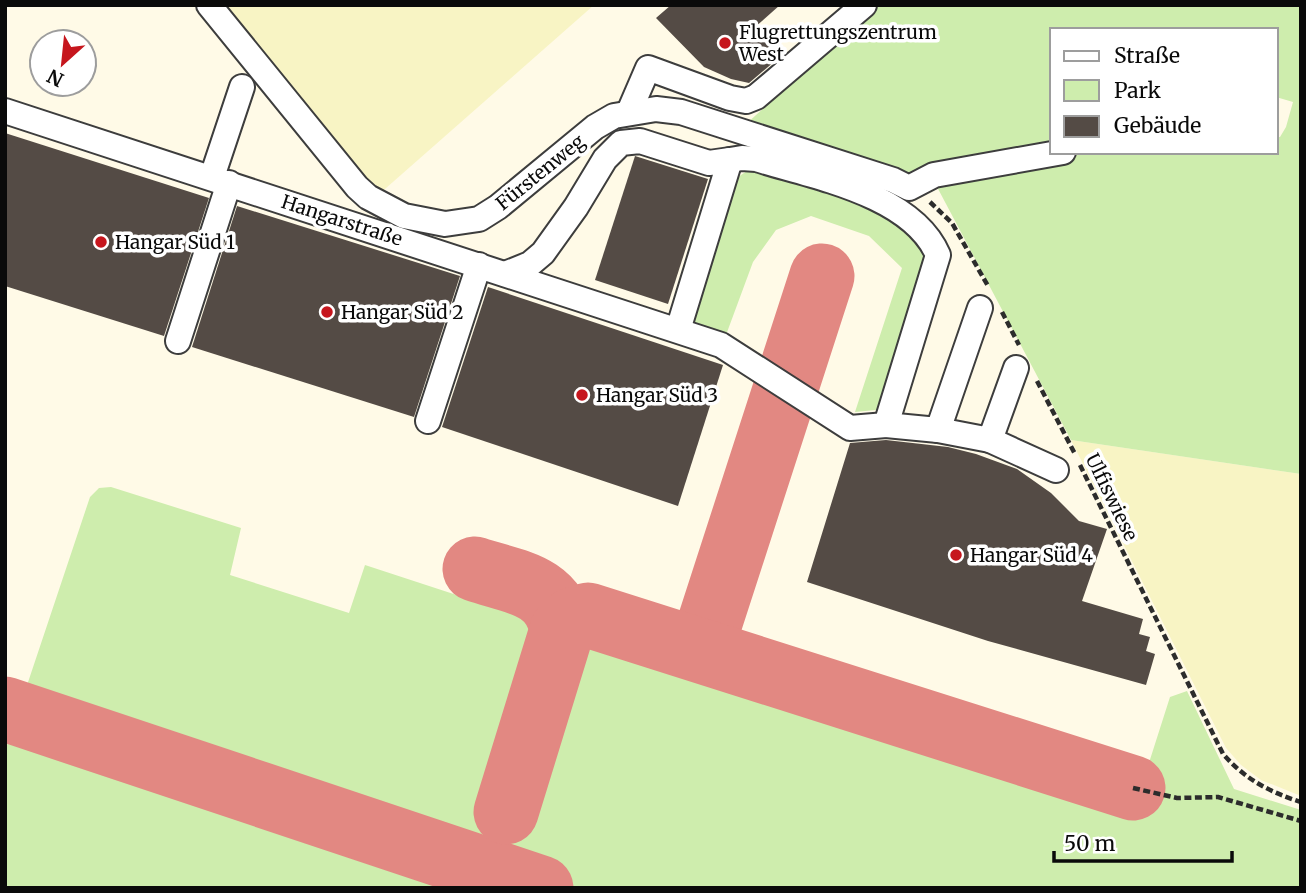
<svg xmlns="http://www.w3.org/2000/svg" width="1306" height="893" viewBox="0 0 1306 893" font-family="Merriweather,serif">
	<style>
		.farmland { fill: #f8f4c4 }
		.green { fill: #ceedad }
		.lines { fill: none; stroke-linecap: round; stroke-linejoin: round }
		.taxiway { stroke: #e28882; stroke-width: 65 }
		.building { fill: #544b45 }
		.minor-casing { stroke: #3d3d3d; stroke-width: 28 }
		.path { stroke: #2c2c2c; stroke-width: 4.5; stroke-dasharray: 7 3.5; stroke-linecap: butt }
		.minor { stroke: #fff; stroke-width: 24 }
		.poi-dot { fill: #c6161d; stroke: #fff; stroke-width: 2.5 }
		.labels { text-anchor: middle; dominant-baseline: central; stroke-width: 7; stroke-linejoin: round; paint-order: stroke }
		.poi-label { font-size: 19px; fill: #0a0a0a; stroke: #fff; text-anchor: start }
		.street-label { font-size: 19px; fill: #0a0a0a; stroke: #fff }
	</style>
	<rect width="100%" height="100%" fill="#fffae7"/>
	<g class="farmland">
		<polygon points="219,5 594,5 377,196"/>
		<polygon points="1071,440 1301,474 1301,796 1261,780 1241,765 1226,748"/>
	</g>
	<g class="green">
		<polygon points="877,5 1301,5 1301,474 1071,440 936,185 937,181 1094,152 1276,152 1276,137 1280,137 1286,127 1293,102 1276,97 1276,30 1052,30 1052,149 931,171 891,174 744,126"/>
		<polygon points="762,169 873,204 918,240 930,261 886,409 855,412 902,268 869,236 811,216 776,230 753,262 726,335 687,322 732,181 747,171"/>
		<polygon points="111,487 241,528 230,575 349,613 365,565 1132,816 1170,697 1187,691 1234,789 1301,810 1301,888 5,888 5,751 90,497 99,488"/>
	</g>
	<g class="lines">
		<g class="taxiway">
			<path d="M475,569c38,13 80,15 87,61"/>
			<polyline points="710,622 822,276"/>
			<polyline points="5,709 541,888"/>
			<polyline points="506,812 562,630 572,620 588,615 1133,788"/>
		</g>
	</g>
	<g class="building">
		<polygon points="671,5 780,5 754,28 781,56 749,83 731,79 704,67 656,18"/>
		<polygon points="5,133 209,198 164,336 5,286"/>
		<polygon points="635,156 708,179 668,304 595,280"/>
		<polygon points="237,206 460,276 414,417 192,347"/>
		<polygon points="488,287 723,365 678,506 442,427"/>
		<polygon points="886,440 948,447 976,454 1017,469 1051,493 1079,521 1107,529 1082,601 1143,619 1139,634 1150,637 1146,651 1155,654 1146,685 988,641 807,582 850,443"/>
	</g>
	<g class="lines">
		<defs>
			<g id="minor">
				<polyline points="209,5 357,187 368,197 404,216 445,224 479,219 498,207 595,127 614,116 656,109 681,112 893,180 909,188 934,175 1063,152"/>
				<polyline points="5,111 721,345 850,428 886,425"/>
				<polyline points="629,112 648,68 730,98 746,101 756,97 864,5"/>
				<path d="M730,160l12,-2 14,1c58,18 156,35 182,96l-52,170 52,5 42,-122"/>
				<polyline points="212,177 242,87"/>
				<polyline points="505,274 530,264 543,253 576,207 605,159 621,143 640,141 709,163 730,160 678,330"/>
				<polyline points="178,341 229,183"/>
				<polyline points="428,421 479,265"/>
				<polyline points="938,430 990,440 1016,368"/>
				<polyline points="990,440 1056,470"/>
			</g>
		</defs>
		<use href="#minor" class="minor-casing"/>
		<g class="path">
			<polyline points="930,202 952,223 988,286"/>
			<polyline points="1002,312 1019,345"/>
			<polyline points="1037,381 1075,454"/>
			<path d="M1080,465l143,289c22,25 46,38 78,48"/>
			<polyline points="1133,788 1177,798 1218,797 1301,821"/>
		</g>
		<use href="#minor" class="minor"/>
	</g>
	<g class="poi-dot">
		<circle cx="725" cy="43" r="7"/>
		<circle cx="101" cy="242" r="7"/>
		<circle cx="327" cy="312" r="7"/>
		<circle cx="582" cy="395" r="7"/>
		<circle cx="956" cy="555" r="7"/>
	</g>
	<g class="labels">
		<g class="poi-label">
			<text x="739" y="32">Flugrettungszentrum<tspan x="739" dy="22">West</tspan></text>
			<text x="115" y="242">Hangar Süd 1</text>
			<text x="341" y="312">Hangar Süd 2</text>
			<text x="596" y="395">Hangar Süd 3</text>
			<text x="970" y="555">Hangar Süd 4</text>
		</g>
		<g class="street-label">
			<text transform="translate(540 172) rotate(-39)">Fürstenweg</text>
			<text transform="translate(342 220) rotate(18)">Hangarstraße</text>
			<text transform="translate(1112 497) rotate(64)">Ulfiswiese</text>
		</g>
	</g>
	<rect width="1306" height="893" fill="none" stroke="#0a0a0a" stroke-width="14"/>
	<rect x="1050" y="28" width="228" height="126" fill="#ffffff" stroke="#9d9d9d" stroke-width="2"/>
	<rect x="1064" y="51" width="35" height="10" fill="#ffffff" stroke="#9d9d9d" stroke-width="2"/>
	<text x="1114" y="63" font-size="21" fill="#0a0a0a">Straße</text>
	<rect x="1064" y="80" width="35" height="21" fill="#ceedad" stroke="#9d9d9d" stroke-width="2"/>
	<text x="1114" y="98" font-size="21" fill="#0a0a0a">Park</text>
	<rect x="1064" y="116" width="35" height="21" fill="#544b45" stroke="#9d9d9d" stroke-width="2"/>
	<text x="1114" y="133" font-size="21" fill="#0a0a0a">Gebäude</text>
	<g transform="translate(63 63) rotate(207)"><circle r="33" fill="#ffffff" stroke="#9d9d9d" stroke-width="2"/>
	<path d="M0-5L12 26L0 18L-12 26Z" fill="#c6161d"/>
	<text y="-10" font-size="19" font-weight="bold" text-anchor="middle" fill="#0a0a0a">N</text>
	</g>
	<path d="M1054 851v10h178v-10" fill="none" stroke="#0a0a0a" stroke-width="3.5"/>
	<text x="1064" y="851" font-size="21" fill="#0a0a0a" stroke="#ffffff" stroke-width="5" paint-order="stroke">50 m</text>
</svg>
